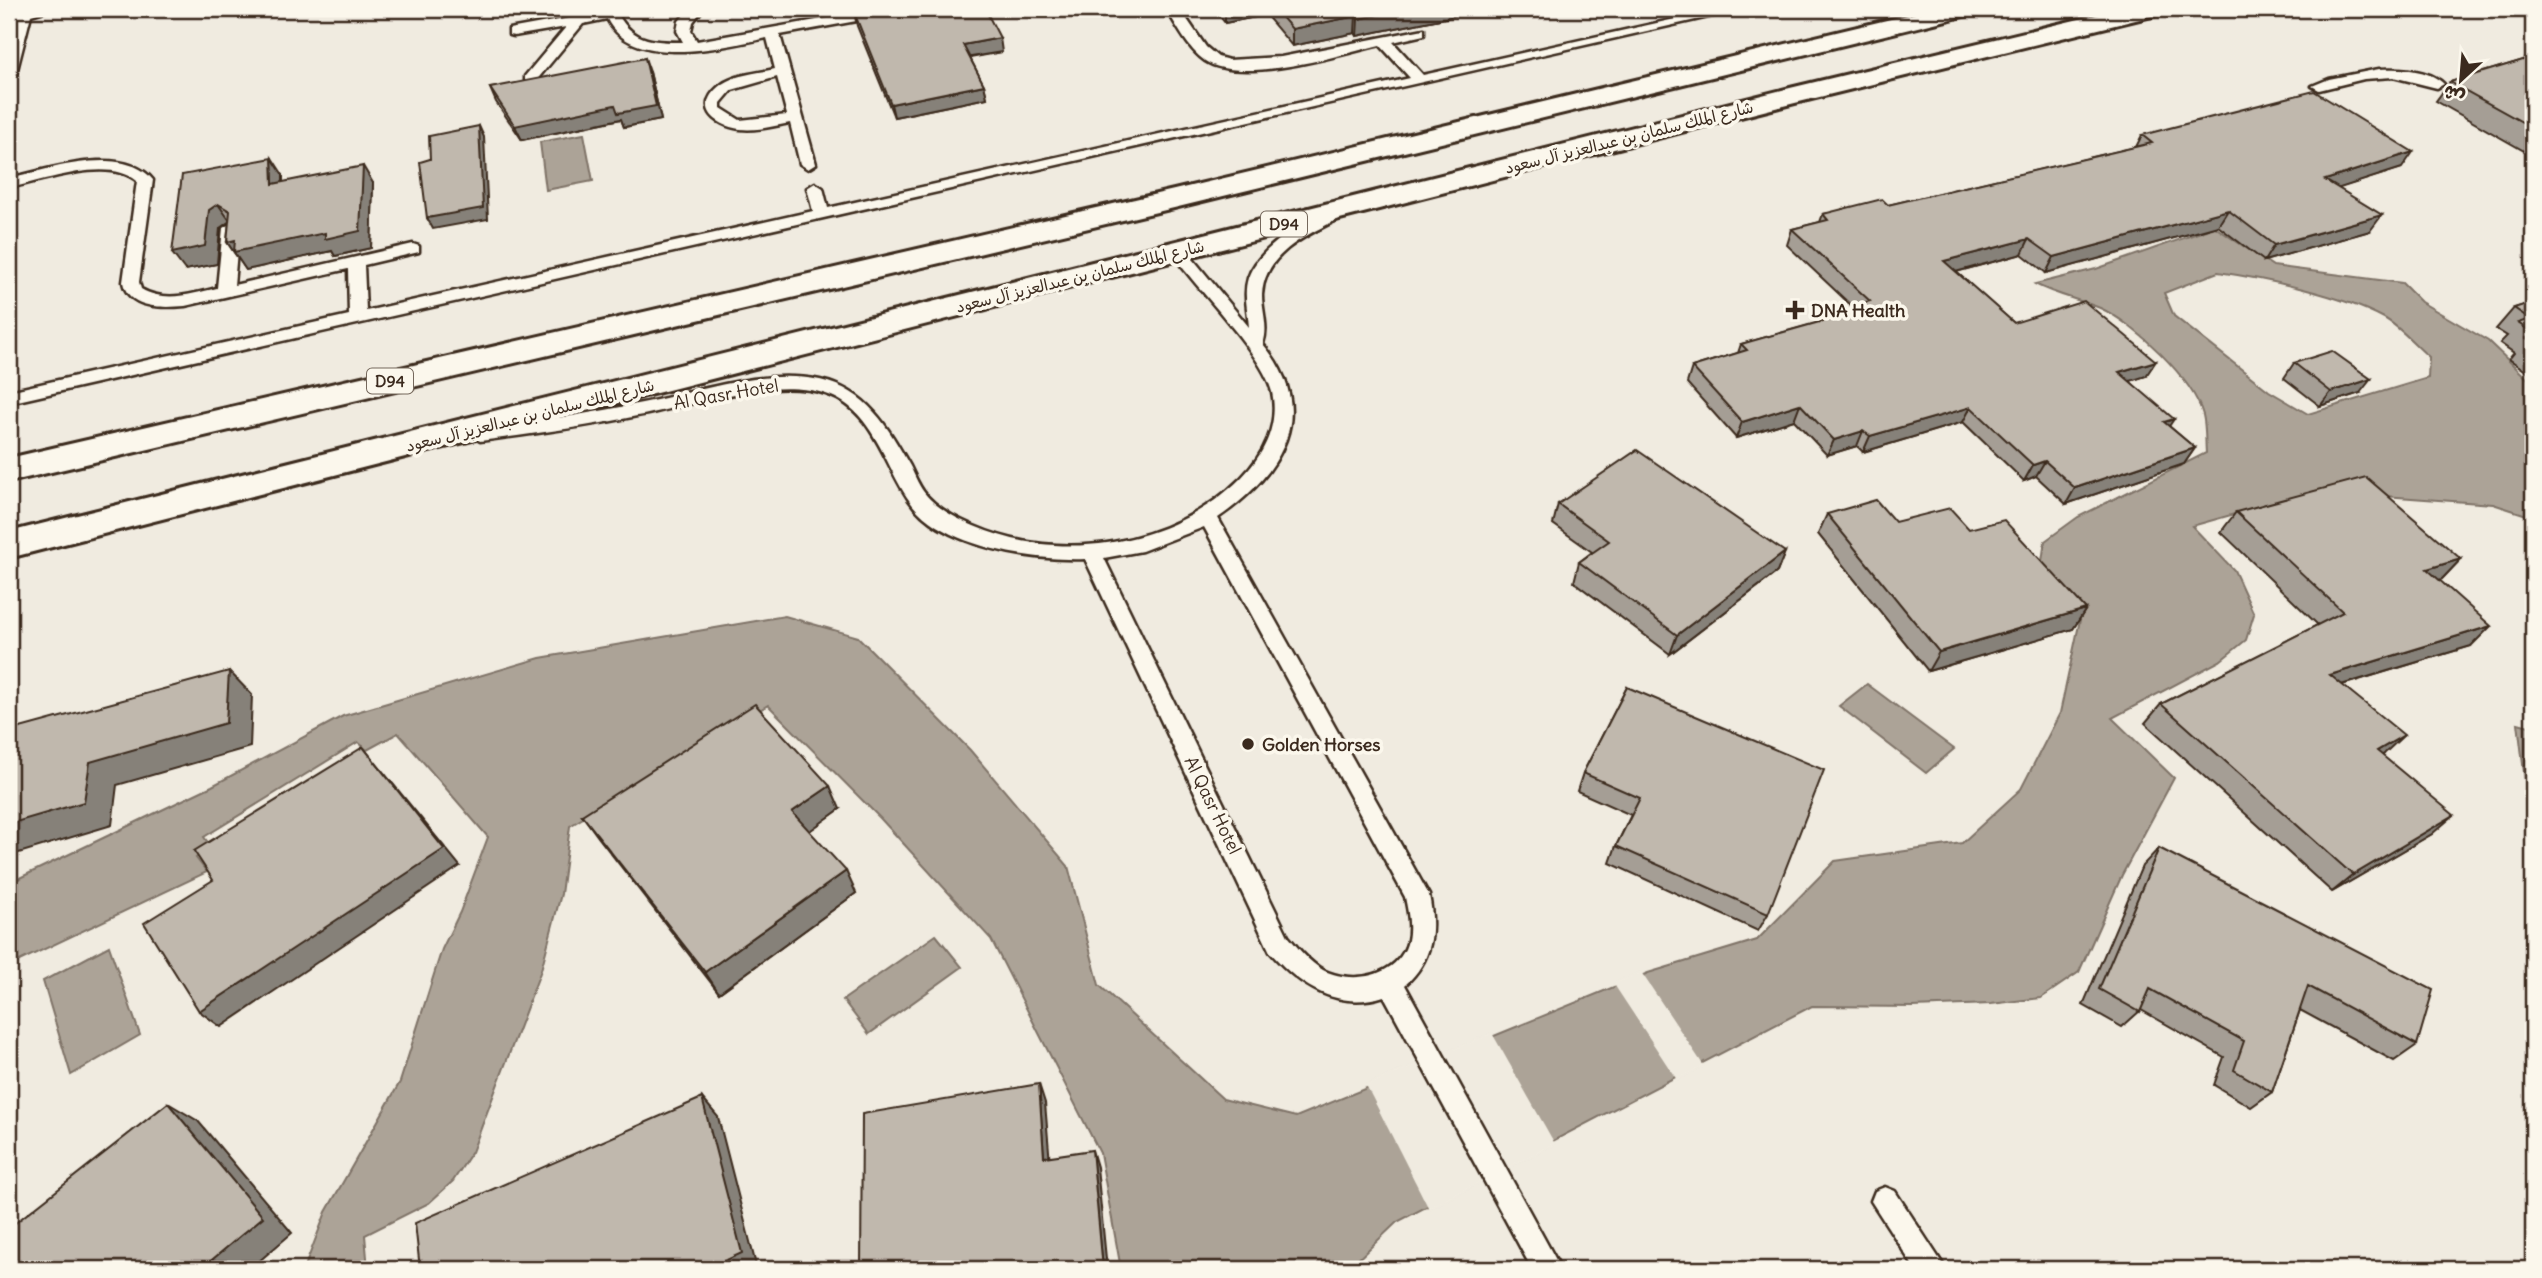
<svg xmlns="http://www.w3.org/2000/svg" width="2542" height="1278" viewBox="0 0 2542 1278" font-family="Delius,'Playpen Sans Arabic',sans-serif">
	<style>
		.water { fill: #aca397; stroke: #7f7367; stroke-width: 2; fill-rule: evenodd }
		.pier { fill: #f0ebe0 }
		.lines { fill: none; stroke-linecap: round; stroke-linejoin: round }
		.service-casing { stroke: #3b2a1e; stroke-width: 5 }
		.primary-casing { stroke: #3b2a1e; stroke-width: 6 }
		.service { fill: #fbf7ec; fill-rule: evenodd }
		.primary { fill: #fbf7ec; fill-rule: evenodd }
		.wall { fill: #a59e95; stroke: #3b2a1e; stroke-width: 2 }
		.shaded-wall { fill: #868179; stroke: #3b2a1e; stroke-width: 2 }
		.building { fill: #c0b8ad; stroke: #3b2a1e; stroke-width: 2 }
		.poi-dot { fill: #3b2a1e; stroke: #fbf7ec; stroke-width: 2.5 }
		.labels { text-anchor: middle; dominant-baseline: central; stroke-width: 7; stroke-linejoin: round; paint-order: stroke }
		.far-street-label { font-size: 16px; fill: #3b2a1e; stroke: #fbf7ec }
		.shield { fill: #fbf7ec; stroke: #75685c; stroke-width: 2 }
		.shield-label { font-size: 16px; font-weight: bold; fill: #3b2a1e }
		.poi-label { font-size: 18px; font-weight: bold; fill: #3b2a1e; stroke: #fbf7ec; text-anchor: start }
		.street-label { font-size: 18px; fill: #3b2a1e; stroke: #fbf7ec }
	</style>
	<rect width="100%" height="100%" fill="#f0ebe0"/>
	<filter id="ink" filterUnits="userSpaceOnUse"><feTurbulence type="fractalNoise" baseFrequency=".0143" numOctaves="2"/><feDisplacementMap in="SourceGraphic" scale="14" xChannelSelector="R" yChannelSelector="G"/><feConvolveMatrix kernelMatrix="1 2 1 2 8 2 1 2 1" color-interpolation-filters="sRGB"/></filter>
	<g filter="url(#ink)">
		<g class="water">
			<polygon points="584,134 593,181 546,190 540,142"/>
			<path d="M2215,227l58,39 129,17 19,19 67,39 45,43v133l-40,-13 -177,-13 -124,35 42,44 20,44 -8,26 -26,21 -108,57 62,60 -52,97 -43,97 -38,26 -50,6 -78,3 -101,-1 -415,216 -49,47h-227l-21,-116 -109,-214 -111,-121 -112,-113 -198,121 -9,68 -20,76 -69,182 -19,29 -24,22 -64,32 3,34h-64l22,-57 74,-130 42,-133 18,-37 28,-75 -90,-104 -31,17 -9,-8 -154,95 8,11 -16,10 11,14 -198,94v-83l203,-97 131,-70 197,-58 245,-42 73,21 112,113 98,116 31,119 124,114 73,18 352,-144 109,-33 78,-79 127,-18 59,-54 39,-76 20,-93 -38,-59 3,-20 33,-24 128,-64c-1,-12 0,-26 -3,-38 -10,-36 -69,-92 -103,-107 -22,-9 -44,-13 -65,-24l61,-15zM2218,272c49,7 123,23 166,46 16,9 31,27 45,39l-1,21 -120,36 -39,-23 -95,-75 -10,-23z"/>
			<polygon points="1867,684 1954,749 1926,773 1839,706"/>
			<polygon points="2518,723 2533,727 2533,791 2526,789"/>
			<polygon points="936,935 962,967 869,1034 843,1000"/>
			<polygon points="109,946 140,1035 71,1075 43,981"/>
		</g>
		<g class="pier">
			<polygon points="1641,972 1704,1066 1677,1080 1613,983"/>
			<polygon points="1492,1033 1555,1144 1429,1209 1366,1085"/>
		</g>
		<g class="lines">
			<defs>
				<g id="service">
					<polygon points="51,9 31,15 16,74 9,78 9,48 17,17 9,17 9,11"/>
					<path d="M601,9h14c16,32 35,33 68,33l-6,-11 2,-10 10,-12h14l-10,13 -2,9 6,10 182,-32h28l-7,4 -120,22 36,129 -8,5 -8,-5 -10,-41c-16,3 -33,8 -50,6 -27,-4 -47,-24 -18,-45 14,-10 37,-11 53,-15l-8,-31c-44,9 -135,32 -160,-19l-24,5 -48,58h-10v-6l41,-49 -52,9 -5,-1v-6l94,-17zM777,77l10,38 -47,5 -19,-12v-5l11,-13z"/>
					<path d="M1166,9h14l26,38 12,10 11,3 52,-3 143,-28v6l-31,7 30,33 297,-66h24l-1735,394v-12l340,-76 -1,-46 -163,37c-23,2 -57,3 -62,-24l14,-101c-28,-25 -94,0 -128,7v-10c39,-8 114,-35 144,2l-14,102 2,7c24,14 51,5 76,-1l6,-60 8,-5 8,5 -5,57 179,-41 6,2v6l-55,13 2,46 447,-100 -6,-23 8,-5 8,5 5,20 582,-130 -30,-33c-40,10 -139,40 -175,16 -17,-12 -28,-35 -39,-52z"/>
					<path d="M2379,69c20,-1 50,0 65,15l-7,4 -44,-11 -29,2 -45,11 -7,-4 17,-7z"/>
					<path d="M1341,207l6,2v6c-34,17 -83,36 -85,80 0,17 7,32 1,49 57,68 19,130 -45,174l211,377c7,35 4,65 -24,90l156,284h-29l-148,-273c-46,15 -85,-10 -114,-44l-185,-393c-52,2 -145,-12 -176,-59 -25,-36 -36,-91 -83,-106 -55,-18 -134,12 -189,22 -52,11 -104,18 -157,25l-9,-6 9,-6c54,-7 108,-15 162,-26 57,-11 119,-35 178,-23 47,10 68,47 90,86 5,10 9,21 17,30 12,13 30,23 47,30 87,38 199,20 267,-48 23,-23 38,-53 31,-86 -9,-38 -77,-105 -102,-141l2,-3h12l65,79c-1,-16 -6,-33 -1,-49 10,-31 63,-63 93,-71zM1204,527l201,370c3,15 6,28 3,43 -8,37 -56,45 -85,30 -14,-8 -25,-22 -35,-34l-184,-378 38,-7z"/>
					<polygon points="1885,1187 1895,1191 1946,1269 1915,1269 1871,1201 1875,1191"/>
				</g>
				<g id="primary">
					<polygon points="1933,9 1975,9 1972,14 1963,16 1174,208 9,482 9,458 1174,190"/>
					<polygon points="2121,9 2163,9 2160,14 1795,103 9,558 9,532 1790,88"/>
				</g>
			</defs>
			<use href="#service" class="service-casing"/>
			<use href="#primary" class="primary-casing"/>
			<use href="#service" class="service"/>
			<use href="#primary" class="primary"/>
		</g>
		<g class="wall">
			<polygon points="1214,9 1461,9 1460,15 1357,36 1355,33 1292,46 1266,15 1225,23"/>
			<polygon points="854,12 1002,52 970,58 984,85 987,98 894,117 857,26"/>
			<polygon points="2533,57 2533,156 2436,101 2450,82"/>
			<polygon points="650,72 661,120 624,127 621,119 522,140 496,102 490,88"/>
			<polygon points="2142,135 2402,168 2338,188 2370,231 2264,261 2218,226 2046,273 2022,254 1956,272 2014,323 2146,376 2130,381 2169,426 2195,448 2184,464 2066,504 2036,476 2024,481 1963,422 1863,452 1857,446 1827,455 1794,420 1736,438 1687,383 1692,367 1738,353 1741,344 1853,313 1855,309 1787,245 1792,229 1820,222 1823,214 1888,205 2136,147"/>
			<polygon points="182,175 283,175 283,182 373,183 371,248 335,256 332,251 246,270 227,242 229,221 220,228 217,264 185,270"/>
			<polygon points="2533,302 2533,376 2509,359 2514,353 2500,343 2507,336 2496,329 2514,308"/>
			<polygon points="2294,363 2360,393 2320,406 2284,378"/>
			<polygon points="1558,504 1785,552 1777,572 1670,654 1574,582 1579,562 1592,552 1553,524"/>
			<polygon points="2236,512 2461,559 2442,579 2439,580 2471,646 2342,685 2384,754 2382,756 2432,834 2332,892 2145,723 2161,704 2318,625 2221,532"/>
			<polygon points="1827,514 1895,522 2086,609 2073,629 1928,671 1818,534"/>
			<polygon points="1627,687 1768,914 1758,931 1610,863 1616,846 1631,815 1577,791 1583,773"/>
			<polygon points="840,809 809,831 856,893 719,993 598,837 582,815"/>
			<polygon points="2159,848 2417,1045 2394,1061 2300,1010 2272,1092 2251,1107 2214,1085 2224,1057 2141,1010 2122,1027 2083,1005 2142,866"/>
		</g>
		<g class="shaded-wall">
			<polygon points="1225,9 1266,9 1266,15 1225,23"/>
			<polygon points="1408,9 1461,9 1460,15 1357,36 1358,19"/>
			<polygon points="1356,16 1355,33 1292,46 1292,29"/>
			<polygon points="1000,38 1002,52 965,58 963,45"/>
			<polygon points="645,58 650,72 661,120 624,127 621,119 522,140 515,126"/>
			<polygon points="984,85 987,98 894,117 891,104"/>
			<polygon points="479,126 484,137 488,219 433,229 427,218"/>
			<polygon points="2413,152 2402,168 2315,196 2325,180"/>
			<polygon points="272,158 283,175 283,201 273,184"/>
			<polygon points="363,166 373,183 371,248 335,256 332,251 246,270 227,242 235,240"/>
			<polygon points="218,204 230,221 220,228 217,264 185,270 172,253 209,210"/>
			<polygon points="2228,210 2218,226 2046,273 2054,257"/>
			<polygon points="2382,215 2370,231 2264,261 2274,245"/>
			<polygon points="2029,239 2022,254 1937,277 1944,261"/>
			<polygon points="2156,361 2146,376 2109,388 2119,372"/>
			<polygon points="2371,379 2360,393 2320,406 2331,392"/>
			<polygon points="1800,404 1794,420 1736,438 1742,422"/>
			<polygon points="1971,407 1963,422 1863,452 1870,436"/>
			<polygon points="2174,419 2163,435 2164,422"/>
			<polygon points="1863,431 1857,446 1827,455 1834,440"/>
			<polygon points="2195,448 2184,464 2066,504 2075,488"/>
			<polygon points="2045,461 2036,476 2024,481 2033,465"/>
			<polygon points="1785,552 1777,572 1670,654 1677,635"/>
			<polygon points="2461,559 2442,579 2408,589 2427,569"/>
			<polygon points="2086,609 2073,629 1928,671 1939,652"/>
			<polygon points="2491,626 2471,646 2311,694 2330,675"/>
			<polygon points="229,671 252,695 250,747 117,785 112,825 9,856 9,824 90,762"/>
			<polygon points="2404,735 2384,754 2357,770 2377,751"/>
			<polygon points="363,747 460,866 221,1027 199,1011"/>
			<polygon points="830,786 840,809 804,835 792,812"/>
			<polygon points="2454,815 2432,834 2332,892 2353,875"/>
			<polygon points="846,871 856,893 719,993 705,972"/>
			<polygon points="1039,1084 1045,1103 1051,1175 1044,1157"/>
			<polygon points="702,1098 718,1117 757,1269 707,1269"/>
			<polygon points="168,1103 198,1121 292,1233 250,1269 201,1269"/>
			<polygon points="1092,1150 1097,1167 1107,1269 1103,1269"/>
		</g>
		<g class="building">
			<polygon points="875,9 985,9 1000,38 963,45 984,85 891,104 854,12"/>
			<polygon points="1275,9 1408,9 1358,19 1356,16 1292,29"/>
			<polygon points="2533,57 2533,128 2450,82"/>
			<polygon points="645,58 656,106 618,113 615,105 515,126 490,88"/>
			<polygon points="2314,91 2413,152 2325,180 2382,215 2274,245 2228,210 2054,257 2029,239 1944,261 2014,323 2084,301 2156,361 2119,372 2174,419 2164,422 2195,448 2075,488 2045,461 2033,465 1971,407 1870,436 1863,431 1834,440 1800,404 1742,422 1692,367 1747,350 1741,344 1862,310 1856,305 1870,301 1792,229 1828,220 1823,214 1882,199 1888,205 2152,143 2142,135"/>
			<polygon points="479,126 483,208 427,218 420,162 430,159 429,136"/>
			<polygon points="272,158 273,184 363,166 360,231 325,239 325,233 234,252 235,240 227,242 230,211 218,204 209,210 205,246 172,253 182,175"/>
			<polygon points="2533,302 2533,333 2518,323 2530,319 2514,308"/>
			<polygon points="2533,336 2533,343 2526,338"/>
			<polygon points="2332,351 2371,379 2331,392 2294,363"/>
			<polygon points="1637,450 1785,552 1677,635 1579,562 1609,541 1558,504"/>
			<polygon points="2366,477 2461,559 2427,569 2491,626 2330,675 2404,735 2377,751 2454,815 2353,875 2161,704 2343,612 2236,512"/>
			<polygon points="1876,500 1895,522 1950,508 1969,529 2004,520 2086,609 1939,652 1827,514"/>
			<polygon points="229,671 226,723 90,762 84,802 9,824 9,731"/>
			<polygon points="1627,687 1824,770 1768,914 1616,846 1640,798 1583,773"/>
			<polygon points="755,704 830,786 792,812 846,871 705,972 582,815"/>
			<polygon points="363,747 444,849 199,1011 144,923 213,880 194,851"/>
			<polygon points="2159,848 2433,990 2417,1045 2308,986 2272,1092 2234,1070 2244,1041 2150,989 2140,1012 2099,989"/>
			<polygon points="1039,1084 1044,1157 1092,1150 1103,1269 861,1269 862,1114"/>
			<polygon points="702,1098 742,1253 707,1269 420,1269 415,1223"/>
			<polygon points="168,1103 263,1217 201,1269 9,1269 9,1228"/>
		</g>
	</g>
	<g class="poi-dot">
		<path d="M1791.5 299.5h7v7h7v7h-7v7h-7v-7h-7v-7h7z"/>
		<circle cx="1248" cy="744" r="7"/>
	</g>
	<g class="labels">
		<g class="far-street-label">
			<text transform="translate(1629 137) rotate(-14)">شارع الملك سلمان بن عبدالعزيز آل سعود</text>
			<text transform="translate(1080 276) rotate(-14)">شارع الملك سلمان بن عبدالعزيز آل سعود</text>
			<text transform="translate(530 415) rotate(-14)">شارع الملك سلمان بن عبدالعزيز آل سعود</text>
		</g>
		<g class="shield">
			<rect x="1261" y="211.5" width="46" height="25" rx="5"/>
			<rect x="367" y="368.5" width="46" height="25" rx="5"/>
		</g>
		<g class="shield-label">
			<text x="1284" y="224">D94</text>
			<text x="390" y="381">D94</text>
		</g>
		<g class="poi-label">
			<text x="1811" y="310">DNA Health</text>
			<text x="1262" y="744">Golden Horses</text>
		</g>
		<g class="street-label">
			<text transform="translate(726 394) rotate(-10)">Al Qasr Hotel</text>
			<text transform="translate(1213 805) rotate(64)">Al Qasr Hotel</text>
		</g>
	</g>
	<rect width="2542" height="1278" fill="none" stroke="#fbf7ec" stroke-width="35"/>
	<rect x="18" y="18" width="2507" height="1243" fill="none" stroke="#3b2a1e" stroke-width="2.5" filter="url(#ink)"/>
	<g transform="translate(2461 80) rotate(206)" stroke="#fbf7ec" stroke-width="5" paint-order="stroke">
	<path d="M0-5L12 26L0 18L-12 26Z" fill="#3b2a1e"/>
	<text y="-10" font-size="19" font-weight="bold" text-anchor="middle" fill="#3b2a1e">ش</text>
	</g>
</svg>
